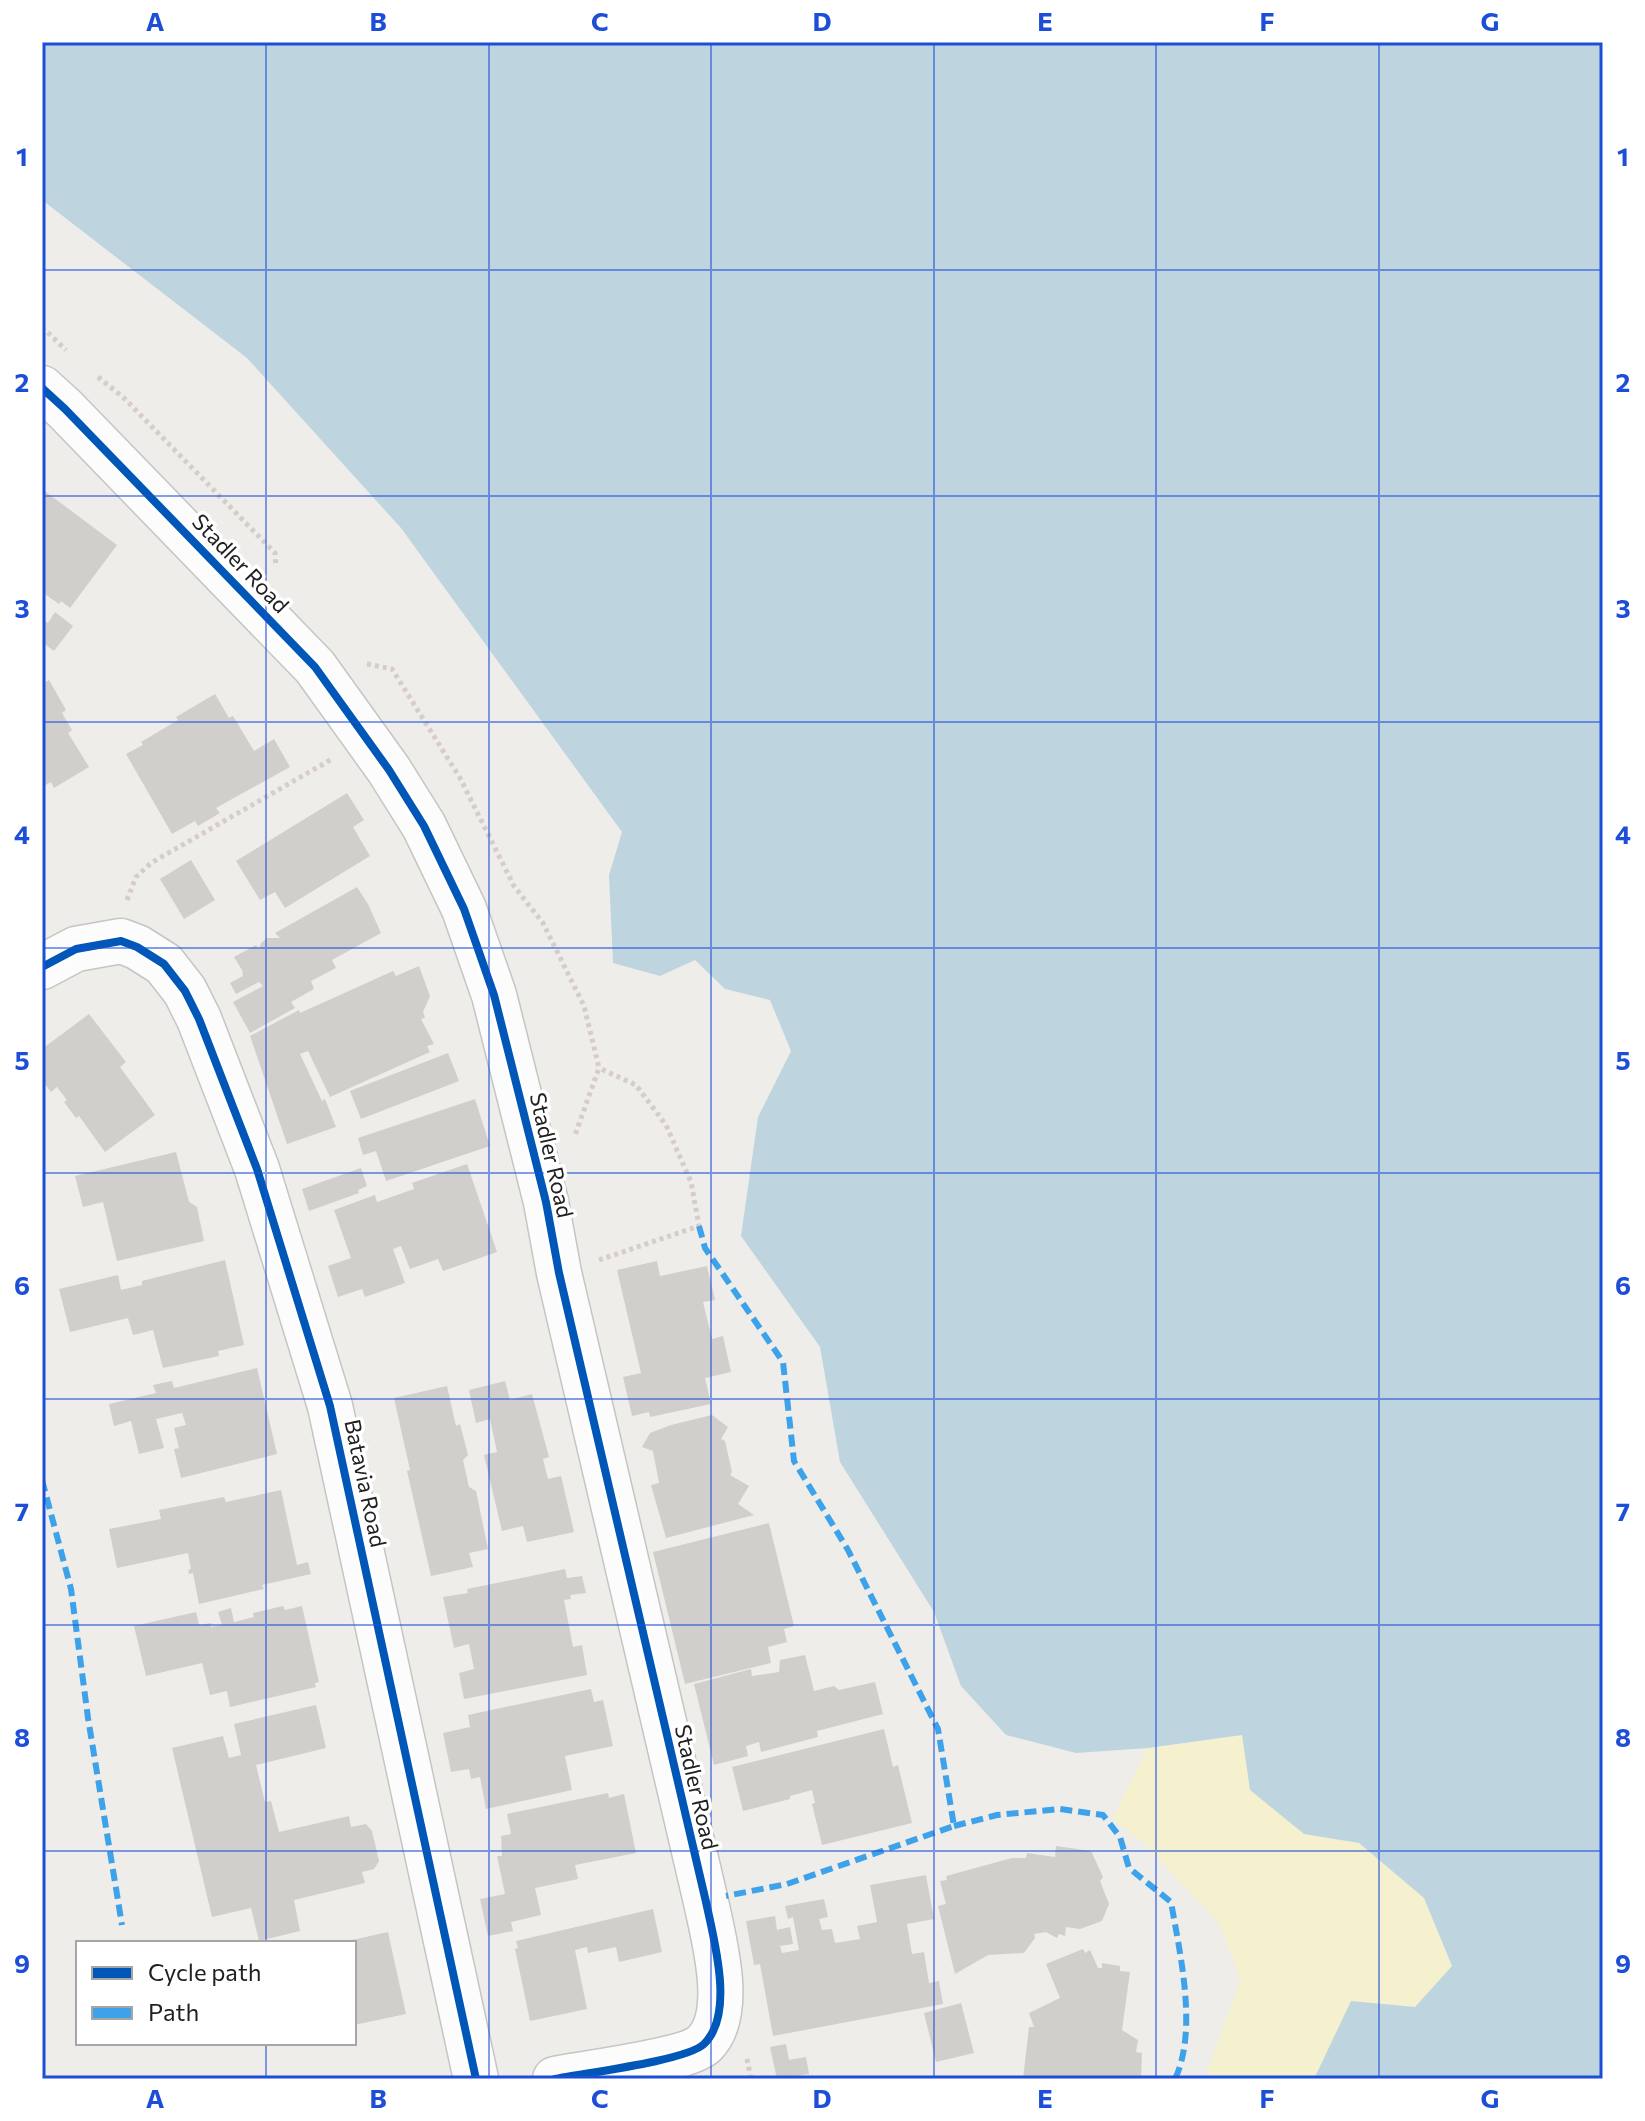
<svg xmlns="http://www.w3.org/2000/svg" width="1645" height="2121" viewBox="0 0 1645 2121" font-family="Commissioner,sans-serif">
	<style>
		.sand { fill: #f5f1cf }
		.water { fill: #bed5df }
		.building { fill: #d1cfcc }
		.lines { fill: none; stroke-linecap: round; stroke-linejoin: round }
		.minor-casing { stroke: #c5c5c3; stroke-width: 47 }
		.path { stroke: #d7ccc9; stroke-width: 5; stroke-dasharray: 4 4; stroke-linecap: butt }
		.minor { stroke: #fcfcfc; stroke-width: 44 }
		.quiet { stroke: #3da2ea; stroke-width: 6; stroke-dasharray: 12 6; stroke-linecap: butt }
		.cycleway-casing { stroke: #fff; stroke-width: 13 }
		.cycleway { stroke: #0057b8; stroke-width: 8 }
		.grid { fill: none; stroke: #1d4ed8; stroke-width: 2; stroke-opacity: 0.55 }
		.labels { text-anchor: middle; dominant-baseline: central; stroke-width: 7; stroke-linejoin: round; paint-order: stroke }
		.street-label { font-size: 22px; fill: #202020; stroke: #fff }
		.neatline { fill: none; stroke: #1d4ed8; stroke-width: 3 }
		.grid-label { font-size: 26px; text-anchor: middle; font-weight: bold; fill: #1d4ed8 }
	</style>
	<rect width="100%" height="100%" fill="#eeede9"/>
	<polygon class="sand" points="1242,1735 1304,1834 1359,1843 1424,1898 1452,1966 1415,2007 1351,2001 1314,2079 1204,2079 1241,1980 1219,1923 1144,1843 1112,1819 1148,1748"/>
	<polygon class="water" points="42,42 1603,42 1603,2079 1314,2079 1351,2001 1415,2007 1452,1966 1424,1898 1359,1843 1304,1834 1250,1790 1242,1735 1148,1748 1076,1753 1006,1735 961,1686 934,1612 840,1462 820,1347 741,1236 758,1117 791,1051 770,1000 725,989 695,960 660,976 613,963 609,875 622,832 401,528 247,358 42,200"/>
	<g class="building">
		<polygon points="42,489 117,545 70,608 61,601 59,604 42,592 45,589 42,587"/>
		<polygon points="55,612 73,626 54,651 42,642 42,618 48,623"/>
		<polygon points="49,680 66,710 62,713 72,730 68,733 89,767 54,788 51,782 42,787 42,684"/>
		<polygon points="215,694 229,718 233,716 254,751 274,739 290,767 216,808 220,813 198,826 195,821 172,834 126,754 143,745 141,742 178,720 176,717"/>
		<polygon points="347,793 364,820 353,827 370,856 285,908 275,892 260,900 236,861"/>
		<polygon points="191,860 215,900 184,919 160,879"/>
		<polygon points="357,887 368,904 381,933 332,960 336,968 311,981 314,989 291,1002 295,1008 250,1033 233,1002 263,986 259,982 236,994 230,983 243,976 242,970 234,957 256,945 259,949 261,943 267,938 280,938 275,933"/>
		<polygon points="419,966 430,996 423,1012 425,1018 421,1019 434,1044 427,1046 430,1052 330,1097 308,1051 300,1054 322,1101 325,1099 336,1127 287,1144 250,1036 299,1010 300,1013 393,971 396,976"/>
		<polygon points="89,1014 126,1062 120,1067 155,1115 105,1152 79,1116 76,1118 64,1102 67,1100 57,1087 51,1092 42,1080 42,1049"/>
		<polygon points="448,1053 459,1081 361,1119 350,1091"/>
		<polygon points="475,1099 490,1146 386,1181 376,1151 363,1155 358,1138"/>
		<polygon points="176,1152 189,1202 197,1207 204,1241 117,1261 103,1202 83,1207 75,1176"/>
		<polygon points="467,1164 497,1252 443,1271 438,1259 410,1269 401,1246 393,1249 405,1283 365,1297 362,1289 338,1297 328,1266 351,1258 334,1210 375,1195 377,1202 414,1189 412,1183"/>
		<polygon points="361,1168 367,1186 358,1190 359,1193 309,1211 302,1189"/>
		<polygon points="225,1260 244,1345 218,1351 219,1356 163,1368 153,1330 133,1335 128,1318 70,1332 59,1289 118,1275 121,1290 142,1285 142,1281"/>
		<polygon points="657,1261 660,1276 707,1266 715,1300 703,1302 712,1339 723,1336 731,1372 705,1378 711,1404 650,1417 649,1412 632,1416 623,1377 641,1373 617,1270"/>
		<polygon points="257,1368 277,1454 181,1478 174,1449 179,1448 174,1428 186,1425 182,1413 156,1419 164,1448 139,1454 131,1421 114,1426 109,1404 156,1393 153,1385 172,1381 174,1388"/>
		<polygon points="505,1381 510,1400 532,1394 549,1457 543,1459 548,1479 561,1476 574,1532 527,1542 523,1526 502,1531 484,1455 497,1452 490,1419 476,1423 469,1390"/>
		<polygon points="447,1386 456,1426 460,1424 468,1455 463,1460 469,1487 476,1491 488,1549 469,1553 473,1567 431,1576 407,1471 410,1470 394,1398"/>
		<polygon points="712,1415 728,1427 721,1439 725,1441 732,1472 730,1475 749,1486 738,1504 754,1515 666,1538 651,1485 659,1483 653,1451 642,1447 650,1433 671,1425"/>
		<polygon points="281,1490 297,1565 308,1562 311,1574 262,1585 264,1589 199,1604 193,1573 189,1574 188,1570 191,1569 188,1553 117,1568 109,1529 161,1519 159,1510 224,1497 226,1502"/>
		<polygon points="769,1523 794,1626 784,1629 787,1642 768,1647 771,1663 685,1684 653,1552"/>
		<polygon points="565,1569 567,1578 582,1576 586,1593 570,1595 571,1599 564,1600 573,1647 582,1645 587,1675 464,1699 459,1673 474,1669 469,1644 454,1648 443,1597 468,1593 467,1589"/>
		<polygon points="283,1606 285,1610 302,1606 319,1682 315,1683 316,1687 230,1707 227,1691 210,1695 202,1663 146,1676 134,1626 196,1612 199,1625 211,1623 211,1627 222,1625 218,1612 231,1608 234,1622 254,1617 253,1613"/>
		<polygon points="805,1655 814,1691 834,1686 839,1690 875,1682 883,1714 817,1731 818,1737 761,1752 759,1742 746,1746 748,1756 714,1765 694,1684 751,1669 752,1676 779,1672 780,1660"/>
		<polygon points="591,1689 594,1702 603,1700 613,1746 565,1756 572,1790 486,1809 480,1777 471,1779 469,1769 451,1772 443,1733 470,1727 468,1715"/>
		<polygon points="316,1705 326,1748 256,1765 265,1802 271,1801 279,1832 349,1816 351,1827 366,1824 372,1831 379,1861 374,1869 362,1872 365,1883 294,1900 300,1931 259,1941 251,1908 212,1917 172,1748 223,1736 229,1758 241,1755 234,1724"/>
		<polygon points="884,1729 893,1767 898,1765 912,1823 822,1845 812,1804 815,1803 812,1790 790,1796 790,1799 743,1811 732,1767"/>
		<polygon points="608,1793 609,1798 624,1794 636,1853 575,1865 578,1879 535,1888 541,1915 511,1922 513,1931 488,1936 480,1899 505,1894 497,1856 502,1856 501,1836 511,1834 507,1814"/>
		<polygon points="1056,1846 1091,1851 1103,1877 1100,1881 1109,1904 1102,1921 1080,1929 1066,1927 1065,1936 1059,1934 1057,1938 1046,1932 1034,1934 1035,1938 1024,1953 988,1955 955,1974 938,1906 946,1904 940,1881 947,1880 946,1876 1012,1858 1026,1858 1027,1853 1055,1857"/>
		<polygon points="926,1875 934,1919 907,1924 912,1954 924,1952 929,1983 939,1981 943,2004 773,2036 760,1964 754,1965 746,1921 775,1916 777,1930 790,1927 793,1944 780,1946 782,1953 799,1950 793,1917 788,1919 785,1906 824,1899 828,1917 819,1919 822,1930 832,1929 835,1943 860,1939 857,1926 877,1922 870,1885"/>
		<polygon points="653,1909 662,1952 619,1962 616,1947 588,1953 587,1947 575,1950 587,2009 530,2021 515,1949 518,1948 516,1941"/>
		<polygon points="388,1932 406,2014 354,2025 354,1943 343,1942"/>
		<polygon points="1083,1949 1085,1953 1090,1950 1098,1968 1102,1968 1102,1963 1120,1966 1120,1971 1130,1972 1122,2030 1138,2040 1136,2052 1142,2053 1141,2079 1023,2079 1029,2027 1034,2027 1029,2013 1060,1998 1046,1964"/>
		<polygon points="961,2003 974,2053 936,2062 924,2013"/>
		<polygon points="786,2044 789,2060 806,2057 809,2074 777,2079 770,2047"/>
	</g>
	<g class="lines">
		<defs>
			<g id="minor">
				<path d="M42,388l23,21 250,258 74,103 35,56 40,83 30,86 52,207 13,71 147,629c8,38 29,112 -2,142 -18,17 -120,29 -149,35"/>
				<polyline points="42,967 76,949 121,941 137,947 164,964 185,991 199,1019 257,1169 330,1406 476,2079"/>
			</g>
		</defs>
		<use href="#minor" class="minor-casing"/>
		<g class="path">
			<polyline points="42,327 66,350"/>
			<polyline points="98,377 124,398 275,553 276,566"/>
			<polyline points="367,664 392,669 460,778 514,886 543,923 584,1006 599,1068 575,1135"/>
			<polyline points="127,900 136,877 151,863 332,759"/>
			<polyline points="599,1260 699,1226 691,1182 666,1125 636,1085 599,1068"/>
			<polyline points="747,2059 751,2079"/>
		</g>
		<use href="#minor" class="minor"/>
		<g class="quiet">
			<polyline points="699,1226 705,1248 783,1362 794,1461 848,1550 938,1729 954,1826 787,1884 726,1896"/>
			<polyline points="42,1480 71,1589 88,1718 122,1925"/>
			<path d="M954,1826l43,-11 63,-6 43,6 17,22 9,31 42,34c9,52 27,128 4,177"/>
		</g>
		<defs>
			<g id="cycleway">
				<path d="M42,388l23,21 250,258 74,103 35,56 40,83 30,86 52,207 13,71 147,629c8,38 29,112 -2,142 -18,17 -120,29 -149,35"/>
				<polyline points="42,967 76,949 121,941 137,947 164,964 185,991 199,1019 257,1169 330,1406 476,2079"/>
			</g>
		</defs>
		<use href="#cycleway" class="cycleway-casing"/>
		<use href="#cycleway" class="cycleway"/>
	</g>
	<path class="grid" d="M266,42v1901M489,42v2037M711,42v2037M934,42v2037M1156,42v2037M1379,42v2037M42,270h1561M42,496h1561M42,722h1561M42,948h1561M42,1173h1561M42,1399h1561M42,1625h1561M42,1851h1561M266,2043v36"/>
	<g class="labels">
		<g class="street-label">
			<text transform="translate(241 563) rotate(46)">Stadler Road</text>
			<text transform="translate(552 1155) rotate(77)">Stadler Road</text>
			<text transform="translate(366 1483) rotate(78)">Batavia Road</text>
			<text transform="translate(697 1787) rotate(77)">Stadler Road</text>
		</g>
	</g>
	<rect width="1645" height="2121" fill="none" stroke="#ffffff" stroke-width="88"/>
	<rect x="76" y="1941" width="280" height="104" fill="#ffffff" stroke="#a6a6a6" stroke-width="2"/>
	<rect x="92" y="1967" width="40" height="12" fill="#0057b8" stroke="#a6a6a6" stroke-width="2"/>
	<text x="148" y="1981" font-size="24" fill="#202020">Cycle path</text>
	<rect x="92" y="2007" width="40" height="12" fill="#3da2ea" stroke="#a6a6a6" stroke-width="2"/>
	<text x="148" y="2021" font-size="24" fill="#202020">Path</text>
	<rect x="44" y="44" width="1557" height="2033" class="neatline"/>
	<g class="grid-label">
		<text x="155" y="31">A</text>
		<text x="378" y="31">B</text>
		<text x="600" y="31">C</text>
		<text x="822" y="31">D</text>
		<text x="1045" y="31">E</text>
		<text x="1267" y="31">F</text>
		<text x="1490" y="31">G</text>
		<text x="22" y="166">1</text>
		<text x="1623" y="166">1</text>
		<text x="22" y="392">2</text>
		<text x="1623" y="392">2</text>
		<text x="22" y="618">3</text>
		<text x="1623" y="618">3</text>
		<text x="22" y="844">4</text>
		<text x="1623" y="844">4</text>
		<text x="22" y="1070">5</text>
		<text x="1623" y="1070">5</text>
		<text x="22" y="1295">6</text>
		<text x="1623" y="1295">6</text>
		<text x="22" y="1521">7</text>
		<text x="1623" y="1521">7</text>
		<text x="22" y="1747">8</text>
		<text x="1623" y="1747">8</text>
		<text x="22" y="1973">9</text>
		<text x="1623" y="1973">9</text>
		<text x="155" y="2108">A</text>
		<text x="378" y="2108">B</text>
		<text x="600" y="2108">C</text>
		<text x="822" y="2108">D</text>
		<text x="1045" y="2108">E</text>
		<text x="1267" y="2108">F</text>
		<text x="1490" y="2108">G</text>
	</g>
</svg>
